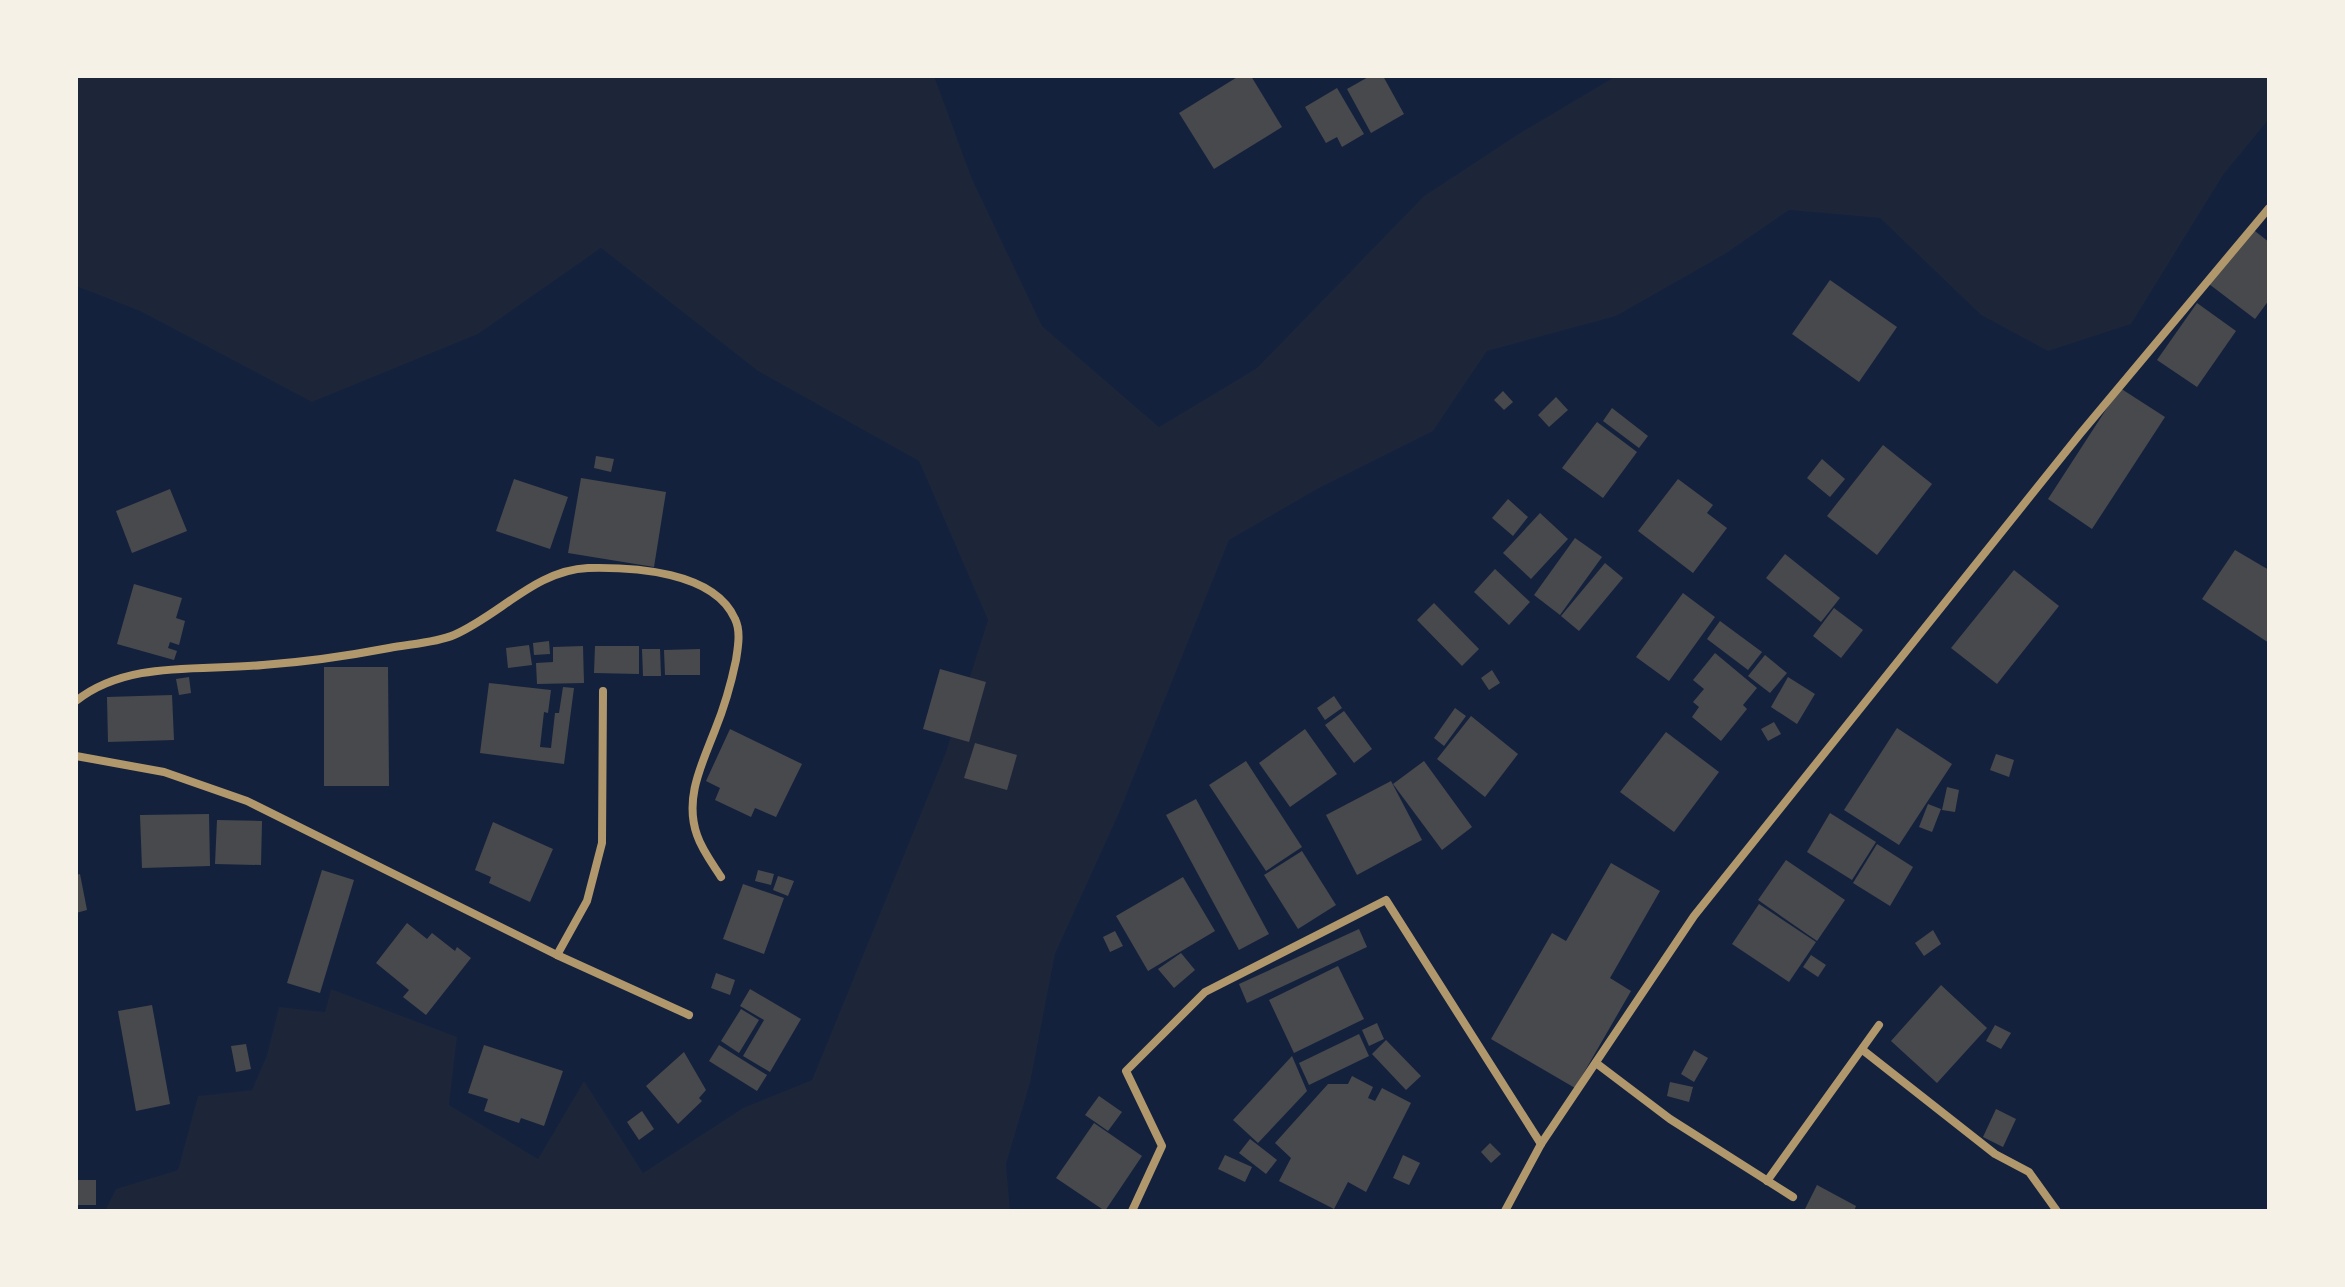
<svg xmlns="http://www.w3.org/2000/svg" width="2345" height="1287" viewBox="0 0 2345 1287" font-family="Signika,sans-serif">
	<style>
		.green { fill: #1d2539 }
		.building { fill: #48494c }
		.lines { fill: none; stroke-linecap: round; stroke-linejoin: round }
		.minor { stroke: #b1986c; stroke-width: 8 }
	</style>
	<rect width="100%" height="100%" fill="#14213d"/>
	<polygon class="green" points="76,76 934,76 972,179 1042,326 1159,427 1257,368 1424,196 1520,133 1616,76 2269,76 2269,119 2223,175 2131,324 2048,351 1981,315 1880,218 1789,210 1725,254 1616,316 1487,351 1433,431 1319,488 1229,540 1119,813 1055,954 1030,1083 1006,1164 1010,1211 105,1211 116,1189 178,1170 198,1096 252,1090 267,1055 279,1007 325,1012 331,989 457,1037 449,1105 538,1159 584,1081 643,1173 743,1108 812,1080 946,752 988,620 919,461 758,371 601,248 478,334 312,402 140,311 76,286"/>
	<g class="building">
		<polygon points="1239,76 1251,76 1282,127 1214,169 1179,113"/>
		<polygon points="1370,76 1383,76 1404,114 1371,133 1347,89"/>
		<polygon points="1337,88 1364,134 1342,147 1337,137 1326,143 1305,107"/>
		<polygon points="2251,228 2269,242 2269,300 2255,319 2209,284"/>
		<polygon points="1830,280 1897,327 1859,382 1792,334"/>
		<polygon points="2197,303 2236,331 2197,387 2157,360"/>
		<polygon points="2120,388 2165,417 2092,529 2048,499"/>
		<polygon points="1503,391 1513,402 1504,410 1494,400"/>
		<polygon points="1556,397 1568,410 1549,427 1538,415"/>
		<polygon points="1612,408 1648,436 1639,448 1603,421"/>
		<polygon points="1597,422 1637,452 1603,498 1562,468"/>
		<polygon points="1883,445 1932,484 1877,555 1827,516"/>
		<polygon points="596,456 614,459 611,472 594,468"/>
		<polygon points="1822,459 1845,479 1830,497 1807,478"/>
		<polygon points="581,478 666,492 654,567 568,553"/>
		<polygon points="514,479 568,497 550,549 496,531"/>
		<polygon points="1678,479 1713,505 1707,513 1727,528 1693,573 1638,531"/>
		<polygon points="170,489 187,531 132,553 116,511"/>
		<polygon points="1508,499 1528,517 1513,536 1492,518"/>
		<polygon points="1540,513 1568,539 1531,579 1503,553"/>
		<polygon points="1575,538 1602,557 1560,615 1534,595"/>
		<polygon points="2235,550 2269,570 2269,643 2202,599"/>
		<polygon points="1785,554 1840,598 1821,622 1766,578"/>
		<polygon points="1605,563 1623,578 1579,631 1561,616"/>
		<polygon points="1495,569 1530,602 1509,625 1474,592"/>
		<polygon points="2014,570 2059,606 1997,684 1951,648"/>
		<polygon points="134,584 182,598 176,618 185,621 179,645 170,642 168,648 177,651 174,660 117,644"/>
		<polygon points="1683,593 1715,617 1669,681 1636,657"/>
		<polygon points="1434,603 1479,649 1462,666 1417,620"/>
		<polygon points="1834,608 1863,630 1841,658 1813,636"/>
		<polygon points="1720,621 1762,652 1748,670 1707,639"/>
		<polygon points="549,641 550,654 534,655 533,643"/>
		<polygon points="529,645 532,665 508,668 506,648"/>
		<polygon points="583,646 584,683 537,684 536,663 553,662 553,647"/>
		<polygon points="595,646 639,646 639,674 594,673"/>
		<polygon points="642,649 660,649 661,676 643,676"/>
		<polygon points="700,649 700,675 665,675 664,650"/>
		<polygon points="1715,653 1757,688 1743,705 1747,709 1721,741 1692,717 1699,707 1693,702 1704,689 1693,680"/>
		<polygon points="1765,655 1787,673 1770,693 1748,676"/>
		<polygon points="324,667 388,667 389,786 324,786"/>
		<polygon points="940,669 986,682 969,742 923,729"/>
		<polygon points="1492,670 1500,683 1489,690 1481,678"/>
		<polygon points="189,677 191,693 179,695 176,679"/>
		<polygon points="1788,677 1815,694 1797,724 1771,707"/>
		<polygon points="489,683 551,690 548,713 544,712 540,747 551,748 555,713 559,713 563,687 574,688 564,764 480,753"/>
		<polygon points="172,695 174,740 108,742 107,697"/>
		<polygon points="1334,696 1342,708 1325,720 1317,708"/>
		<polygon points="1455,708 1466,716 1444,746 1434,738"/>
		<polygon points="1344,711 1372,749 1354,763 1325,725"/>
		<polygon points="1471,716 1518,754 1485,797 1437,759"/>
		<polygon points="1774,722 1781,734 1768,741 1761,729"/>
		<polygon points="1897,728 1952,764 1899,845 1844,810"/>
		<polygon points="730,729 802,764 776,817 755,808 751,817 715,800 720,788 706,781"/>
		<polygon points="1305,729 1337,774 1290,807 1259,763"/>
		<polygon points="1666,732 1719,772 1674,832 1620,792"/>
		<polygon points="975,743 1017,755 1007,790 964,778"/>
		<polygon points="1996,754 2014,760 2009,777 1990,770"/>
		<polygon points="1246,761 1302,847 1266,871 1209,785"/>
		<polygon points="1424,761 1472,827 1442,850 1393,784"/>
		<polygon points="1391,781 1422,840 1357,875 1326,815"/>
		<polygon points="1947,787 1959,790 1955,812 1942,810"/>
		<polygon points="1196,799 1269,934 1239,950 1166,815"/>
		<polygon points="1928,804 1941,809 1932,832 1919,827"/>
		<polygon points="1830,813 1876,842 1852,880 1807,852"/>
		<polygon points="209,814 210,866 142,868 140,815"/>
		<polygon points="217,820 262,821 261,865 215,864"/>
		<polygon points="493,822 553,849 530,902 489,883 491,877 475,870"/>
		<polygon points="1877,844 1913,867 1890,906 1853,883"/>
		<polygon points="1302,851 1336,905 1298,929 1264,875"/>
		<polygon points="1786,860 1845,900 1817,941 1758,900"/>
		<polygon points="1611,863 1660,891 1610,978 1631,991 1575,1088 1491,1039 1552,933 1566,941"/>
		<polygon points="322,870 354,880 320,993 287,983"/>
		<polygon points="758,870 774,874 771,885 755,881"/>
		<polygon points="80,874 87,910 76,913 76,875"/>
		<polygon points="778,876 794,881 788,896 773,890"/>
		<polygon points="1183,877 1215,931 1148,971 1116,916"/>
		<polygon points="743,884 784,898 764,954 723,939"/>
		<polygon points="1759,904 1816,942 1789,982 1732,944"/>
		<polygon points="407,923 427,939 432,933 455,951 457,947 471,958 426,1015 403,997 409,990 376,963"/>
		<polygon points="1359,929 1367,947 1247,1003 1239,984"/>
		<polygon points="1933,930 1941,944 1924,956 1915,943"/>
		<polygon points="1115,931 1123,946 1110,952 1103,937"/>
		<polygon points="1181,953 1195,970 1174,988 1158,969"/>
		<polygon points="1811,955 1826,965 1818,977 1803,967"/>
		<polygon points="1338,966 1364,1019 1294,1053 1269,1000"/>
		<polygon points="716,973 735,980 730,995 711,988"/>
		<polygon points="1941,985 1987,1028 1937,1083 1891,1041"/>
		<polygon points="750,989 801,1019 770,1072 743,1056 764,1020 740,1006"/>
		<polygon points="152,1005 170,1104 136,1111 118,1011"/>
		<polygon points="741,1009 759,1020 739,1053 721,1041"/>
		<polygon points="1377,1023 1384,1039 1369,1046 1362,1030"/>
		<polygon points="1995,1025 2011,1033 2001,1049 1986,1041"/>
		<polygon points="1359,1034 1369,1056 1309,1085 1299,1063"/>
		<polygon points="1386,1040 1421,1076 1406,1090 1372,1054"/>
		<polygon points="246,1044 251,1069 236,1072 231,1046"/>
		<polygon points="484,1045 563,1071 544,1126 521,1118 519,1123 484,1111 488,1099 468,1093"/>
		<polygon points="719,1045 767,1075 757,1091 709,1061"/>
		<polygon points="1694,1050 1708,1058 1694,1082 1681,1074"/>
		<polygon points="684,1052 706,1090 699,1098 702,1101 678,1124 646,1086"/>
		<polygon points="1292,1056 1307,1091 1258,1143 1233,1120"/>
		<polygon points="1352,1076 1373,1087 1368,1098 1375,1101 1382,1088 1411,1103 1366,1192 1348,1182 1334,1209 1279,1181 1291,1158 1275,1143 1328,1084 1348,1084"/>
		<polygon points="1670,1082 1693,1087 1689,1102 1667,1096"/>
		<polygon points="1099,1096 1122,1112 1108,1131 1085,1115"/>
		<polygon points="1996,1109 2016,1119 2003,1147 1983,1137"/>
		<polygon points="642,1111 654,1129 639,1140 627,1122"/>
		<polygon points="1094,1123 1142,1156 1105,1211 1056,1178"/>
		<polygon points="1250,1139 1277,1160 1266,1174 1239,1153"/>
		<polygon points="1490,1143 1501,1154 1491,1163 1481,1152"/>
		<polygon points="1225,1155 1252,1167 1245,1182 1218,1169"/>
		<polygon points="1403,1155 1420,1163 1409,1185 1393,1178"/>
		<rect x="76" y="1180" width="20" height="25"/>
		<polygon points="1817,1185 1856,1206 1854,1211 1804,1211"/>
	</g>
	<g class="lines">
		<g class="minor">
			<path d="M76,701c51,-41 125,-30 187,-36 42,-3 84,-9 126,-17 21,-4 46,-5 65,-13 46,-20 82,-65 134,-67 45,-1 126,3 147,51 6,12 3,28 1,41 -5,24 -12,48 -21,70 -13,34 -31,68 -18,105 5,15 15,28 24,42"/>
			<polyline points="76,756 164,772 247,801 557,955 689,1015"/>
			<polyline points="557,955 587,901 602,843 603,691"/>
			<polyline points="1864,1051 1995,1154 2029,1172 2057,1211"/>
			<polyline points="1596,1063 1670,1119 1793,1197"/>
			<polyline points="1767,1181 1879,1025"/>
			<polyline points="1132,1211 1162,1146 1126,1071 1205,992 1386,900 1541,1144"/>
			<polyline points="1505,1211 1541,1144 1694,916 2080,434 2269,208"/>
		</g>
	</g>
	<rect width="2345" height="1287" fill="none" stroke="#f6f1e7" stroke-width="156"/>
</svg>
